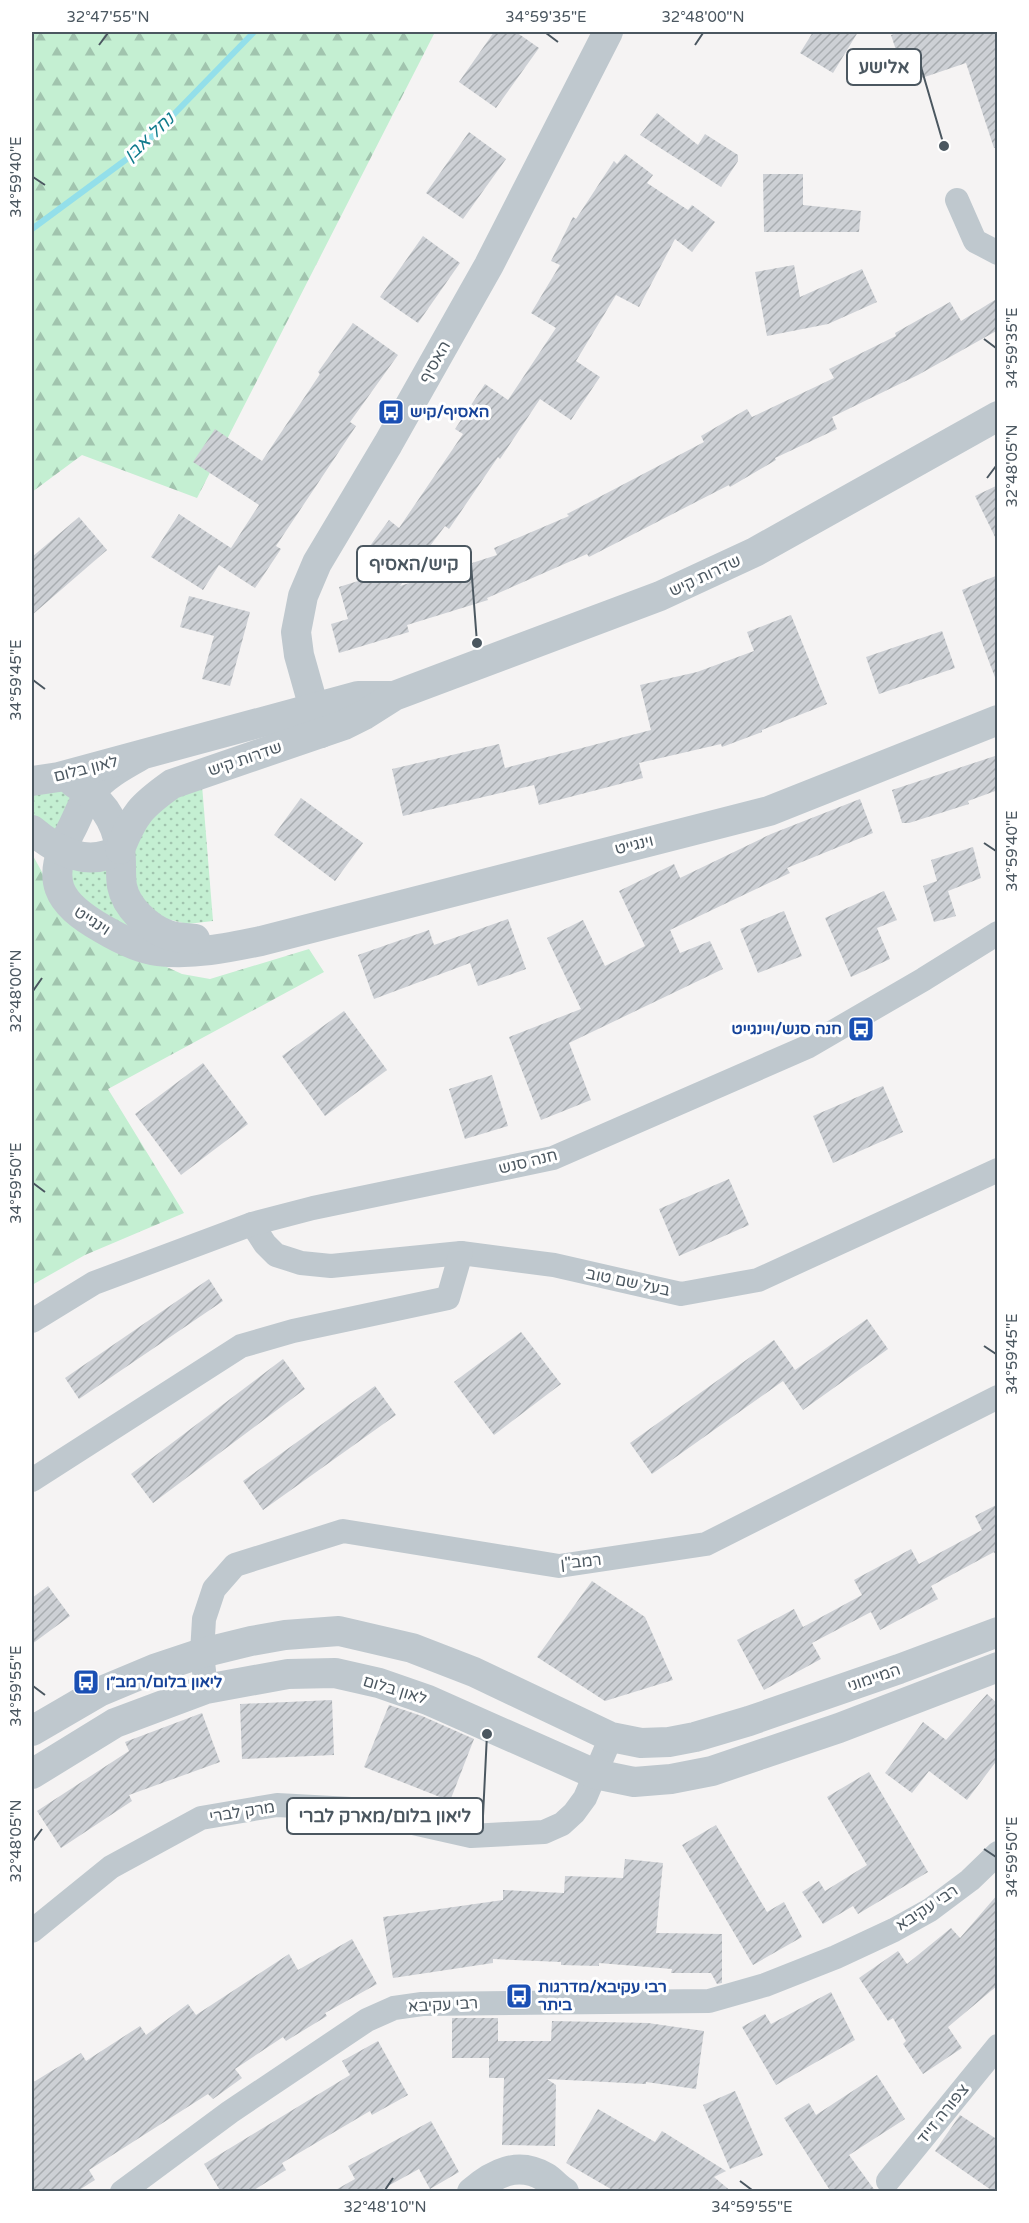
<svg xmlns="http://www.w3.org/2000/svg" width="1029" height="2223" viewBox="0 0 1029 2223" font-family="'Varela Round','Noto Sans Hebrew',sans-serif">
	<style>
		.grass { fill: url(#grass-dots) }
		.forest { fill: url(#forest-firs) }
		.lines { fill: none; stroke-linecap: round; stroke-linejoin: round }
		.stream { stroke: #93dfea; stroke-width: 6 }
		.building { fill: url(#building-hatch) }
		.minor { stroke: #bfc8ce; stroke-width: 24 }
		.tertiary { stroke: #bfc8ce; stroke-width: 30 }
		.ticks { fill: none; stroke: #4b5760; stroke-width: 2 }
		.labels { text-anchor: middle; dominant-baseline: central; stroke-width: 6; stroke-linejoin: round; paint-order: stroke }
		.street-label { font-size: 16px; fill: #4b5760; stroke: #fff }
		.transit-label { font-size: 16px; font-weight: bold; fill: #164399; stroke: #fff; text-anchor: start }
		.water-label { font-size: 18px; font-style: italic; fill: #117c8d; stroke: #fff }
		.leader { fill: none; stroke: #4b5760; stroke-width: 2 }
		.callout-dot { fill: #4b5760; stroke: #fff; stroke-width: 2 }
		.callout { fill: #fff; stroke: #4b5760; stroke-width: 2 }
		.callout-label { font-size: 18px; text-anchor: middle; font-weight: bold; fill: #4b5760 }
		.neatline { fill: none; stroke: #4b5760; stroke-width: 2 }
		.ticks-label { font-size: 15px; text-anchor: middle; fill: #4b5760 }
	</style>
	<defs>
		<pattern id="grass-dots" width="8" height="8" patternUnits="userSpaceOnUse" patternTransform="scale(1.5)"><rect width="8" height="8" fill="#c4efd2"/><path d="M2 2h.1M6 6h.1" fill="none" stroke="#a1c4ae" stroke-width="1.8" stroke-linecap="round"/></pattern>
		<pattern id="forest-firs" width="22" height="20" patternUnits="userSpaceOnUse" patternTransform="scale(1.5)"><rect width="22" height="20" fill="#c4efd2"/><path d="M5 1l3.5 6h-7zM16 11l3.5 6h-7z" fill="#a1c4ae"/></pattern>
		<pattern id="building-hatch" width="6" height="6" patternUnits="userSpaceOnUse" patternTransform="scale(1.5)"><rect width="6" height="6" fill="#cdd0d5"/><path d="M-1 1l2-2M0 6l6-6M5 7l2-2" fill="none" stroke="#a8acb0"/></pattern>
	</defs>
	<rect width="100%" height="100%" fill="#f5f3f3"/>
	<g class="grass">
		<polygon points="202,785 213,921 187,924 163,918 144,901 132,879 131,853 159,805"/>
		<polygon points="32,787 74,791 58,841 32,822"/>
		<polygon points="115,861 135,935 86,910 66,877 78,864"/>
	</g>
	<g class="forest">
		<polygon points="32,32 435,32 197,498 82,455 32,492"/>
		<polygon points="32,854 62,908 121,946 182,974 210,979 309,949 324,972 108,1089 184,1213 85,1255 32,1285"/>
	</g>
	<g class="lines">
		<polyline class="stream" points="32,229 139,150 254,32"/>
	</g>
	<g class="building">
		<polygon points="494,32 516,32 539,48 496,108 459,82"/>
		<polygon points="813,32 858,32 833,73 800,53"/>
		<polygon points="903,32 998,32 998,147 994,148 966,63 907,83 891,35"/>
		<polygon points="657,113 698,145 705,134 738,155 738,161 721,187 640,135"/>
		<polygon points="469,132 506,159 463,219 426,193"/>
		<polygon points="625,154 653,175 647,183 688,210 692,205 715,222 692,252 675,239 639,307 616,295 576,361 600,377 571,420 540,399 500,459 498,457 449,529 445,526 400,586 497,555 494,548 569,516 567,514 704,442 701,436 747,409 752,417 834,378 829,369 896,336 895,333 950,302 961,321 998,298 998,330 918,375 832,417 837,429 775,458 776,460 730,487 729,485 589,557 587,554 487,598 488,600 407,625 409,632 339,653 331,624 348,619 339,587 393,570 367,550 389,520 399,528 463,434 455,429 485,384 508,400 556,328 531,313 560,265 551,261 573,217 576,219 614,161 617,164"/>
		<polygon points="763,174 803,174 803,205 861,211 859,232 764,232"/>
		<polygon points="423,236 460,263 418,323 380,297"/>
		<polygon points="794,265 800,297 862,269 877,302 828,324 767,336 755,272"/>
		<polygon points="353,323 398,355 350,422 356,426 276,546 281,549 255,588 219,565 203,590 151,557 179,514 231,548 259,505 193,462 215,429 262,461 320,374 318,372"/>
		<polygon points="998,485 998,543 975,496"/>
		<polygon points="79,517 107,550 32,615 32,557"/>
		<polygon points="998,575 998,680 996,680 962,590"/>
		<polygon points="189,596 250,612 230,686 202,679 214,636 180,627"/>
		<polygon points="791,615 827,704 762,730 762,732 722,747 721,744 639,763 643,778 539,805 534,785 403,816 392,769 499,744 505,768 651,730 640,685 697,672 754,651 747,632"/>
		<polygon points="942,631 955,668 879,694 866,657"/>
		<polygon points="998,755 998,790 968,801 969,804 909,823 902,823 892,790"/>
		<polygon points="301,798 363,843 335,881 274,835"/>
		<polygon points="860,799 873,833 787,868 790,873 670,930 680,953 710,941 723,969 569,1043 591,1100 541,1120 509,1037 581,1009 547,938 583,920 605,966 645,946 619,891 674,864 680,878 771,834"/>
		<polygon points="973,847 981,878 948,891 956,916 934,922 923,886 937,881 931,860"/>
		<polygon points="884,891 897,920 877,928 890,959 851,977 825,918"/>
		<polygon points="784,911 802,956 758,973 740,929"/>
		<polygon points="508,919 526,969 478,986 470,963 374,999 358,955 429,930 434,945"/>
		<polygon points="344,1011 387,1070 325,1116 282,1056"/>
		<polygon points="203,1063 248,1124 181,1175 135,1114"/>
		<polygon points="492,1075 508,1126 465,1139 449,1089"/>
		<polygon points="883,1086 903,1132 833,1163 813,1116"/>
		<polygon points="729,1179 749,1225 679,1256 659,1209"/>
		<polygon points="209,1279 223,1301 79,1399 65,1378"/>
		<polygon points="867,1319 888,1349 803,1410 783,1381 652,1474 630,1443 774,1340 795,1370"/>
		<polygon points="521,1332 561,1384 494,1435 454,1382"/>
		<polygon points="283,1359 305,1389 153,1503 131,1474"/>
		<polygon points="375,1386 396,1415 263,1510 243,1481"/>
		<polygon points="998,1504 998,1558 994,1552 931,1586 938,1599 880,1630 871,1612 812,1643 821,1659 764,1690 737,1640 794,1609 803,1627 862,1595 854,1580 911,1549 919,1564 982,1530 975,1516"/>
		<polygon points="592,1581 645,1617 673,1680 605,1701 537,1657"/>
		<polygon points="48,1586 70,1616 32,1644 32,1598"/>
		<polygon points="987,1694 998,1704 998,1759 967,1800 929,1771 912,1793 885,1773 923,1722 946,1740"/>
		<polygon points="332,1700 334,1755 242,1759 240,1704"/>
		<polygon points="389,1705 422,1716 474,1739 450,1801 364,1767"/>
		<polygon points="202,1713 220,1762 129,1795 132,1801 61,1848 37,1811 129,1751 125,1742"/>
		<polygon points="869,1772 928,1872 858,1914 853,1906 823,1924 802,1892 819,1881 825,1891 867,1865 827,1797"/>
		<polygon points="716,1825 767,1912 784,1902 802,1937 753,1965 682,1845"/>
		<polygon points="625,1859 663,1863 656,1933 722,1934 722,1983 717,1984 711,1973 671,1973 672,1969 599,1963 599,1966 561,1965 561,1962 493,1959 493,1963 393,1978 383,1917 503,1900 503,1890 564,1893 565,1876 623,1878"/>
		<polygon points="998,1894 998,1985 948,2027 962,2048 923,2074 903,2044 906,2041 893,2018 888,2021 859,1978 898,1951 907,1964 951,1928 960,1938"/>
		<polygon points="352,1939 377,1984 325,2013 327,2016 286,2041 283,2037 235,2069 242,2078 213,2099 208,2094 89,2170 95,2180 76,2192 32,2192 32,2083 81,2053 86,2061 140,2026 146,2035 188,2004 196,2015 289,1954 298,1970"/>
		<polygon points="831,1992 855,2040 776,2085 742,2027 765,2014 771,2024"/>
		<polygon points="452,2018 498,2018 498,2041 551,2041 552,2021 648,2023 704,2031 696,2089 646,2082 646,2084 547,2079 556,2085 555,2146 502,2145 504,2078 489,2078 489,2058 452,2058"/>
		<polygon points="378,2041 408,2095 372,2115 370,2111 282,2163 286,2170 251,2192 221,2192 204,2164 350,2075 342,2061"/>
		<polygon points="877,2075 905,2119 849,2155 876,2192 831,2192 784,2118 809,2103 816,2115"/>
		<polygon points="735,2091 763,2155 730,2169 703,2105"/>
		<polygon points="598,2109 655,2142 662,2131 726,2171 714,2177 732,2192 616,2192 566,2163"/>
		<polygon points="960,2115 998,2140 998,2192 994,2192 935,2151"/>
		<polygon points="431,2121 459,2172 430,2189 419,2169 377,2192 332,2192 355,2179 348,2166"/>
	</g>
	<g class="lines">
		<g class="minor">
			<polyline points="957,200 975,241 998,253"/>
			<polyline points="252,1224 265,1244 276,1255 301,1263 331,1266 461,1253 554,1265 681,1294 758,1280 998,1170"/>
			<polyline points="32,1321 94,1283 252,1224 313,1208 553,1158 807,1047 924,979 998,933"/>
			<polyline points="32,1480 241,1346 293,1331 448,1298 461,1253"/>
			<polyline points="206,1689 202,1653 204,1619 214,1589 235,1565 343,1531 559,1566 706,1544 998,1397"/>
			<polyline points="32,1931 111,1867 201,1818 277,1805 351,1809 471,1836 544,1832 562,1824 574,1813 585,1798 611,1737"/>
			<polyline points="888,2181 998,2046"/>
			<polyline points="122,2192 230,2112 367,2020 394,2008 422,2004 709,2001 765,1985 836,1957 894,1930 930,1910 970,1880 998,1853"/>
		</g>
		<g class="tertiary">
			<polyline points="321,733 299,655 296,632 303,596 317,563 388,444 489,265 608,32"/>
			<path d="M140,756c-18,10 -38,21 -51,38 -7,10 -12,25 -18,36 -26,51 -15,72 32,99 17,10 36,20 55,22 35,4 69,-3 103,-10l508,-130 229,-91"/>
			<polyline points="32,781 59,777 358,696 391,696"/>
			<path d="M74,783c25,14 42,36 46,66 2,12 0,24 2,37 4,21 26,42 46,49 8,3 19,3 27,4"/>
			<path d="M32,830c26,22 56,38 88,19"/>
			<path d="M120,849c14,-35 21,-43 52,-65l172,-59 20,-10 30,-19 266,-100 95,-44 243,-136"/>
			<polyline points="32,1731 99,1692 154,1669 202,1653 251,1641 285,1635 339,1631 412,1648 474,1672 611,1737 641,1743 669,1742 695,1737 749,1721 899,1669 998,1632"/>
			<polyline points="32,1774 115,1723 206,1689 288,1674 335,1673 379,1683 428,1700 595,1774 634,1782 671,1779 712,1771 762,1754 839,1728 998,1667"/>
			<path d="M472,2192c22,-19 46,-31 73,-15 7,4 12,11 19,15"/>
		</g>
	</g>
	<path class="ticks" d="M546,33l12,9M99,45l9,-12M695,45l8,-12M33,177l12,8M984,339l12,9M987,478l9,-12M33,680l12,9M984,843l12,8M33,991l9,-13M33,1183l12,9M984,1346l12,8M33,1686l12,9M33,1841l9,-12M984,1849l12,8M740,2181l12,9M385,2190l8,-12"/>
	<defs>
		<symbol id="bus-square" viewBox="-11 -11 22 22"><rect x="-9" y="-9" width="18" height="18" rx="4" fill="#1a4fb4" stroke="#fff"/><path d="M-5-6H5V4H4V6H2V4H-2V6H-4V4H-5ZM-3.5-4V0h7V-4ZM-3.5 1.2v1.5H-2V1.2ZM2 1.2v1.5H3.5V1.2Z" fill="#fff"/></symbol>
	</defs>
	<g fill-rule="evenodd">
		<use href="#bus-square" x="376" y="397" width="30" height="30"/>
		<use href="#bus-square" x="846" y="1014" width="30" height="30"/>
		<use href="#bus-square" x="71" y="1667" width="30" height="30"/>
		<use href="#bus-square" x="504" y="1981" width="30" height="30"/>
	</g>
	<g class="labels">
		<g class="street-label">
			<text transform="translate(435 362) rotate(-60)">האסיף</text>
			<text transform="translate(705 576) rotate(-25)">שדרות קיש</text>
			<text transform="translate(245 759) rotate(-19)">שדרות קיש</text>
			<text transform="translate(86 769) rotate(-14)">לאון בלום</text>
			<text transform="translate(634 845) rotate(-14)">וינגייט</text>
			<text transform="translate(92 921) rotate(33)">וינגייט</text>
			<text transform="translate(528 1162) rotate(-14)">חנה סנש</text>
			<text transform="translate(628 1282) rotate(12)">בעל שם טוב</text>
			<text transform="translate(581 1562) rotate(-6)">רמב"ן</text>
			<text transform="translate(874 1678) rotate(-19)">המיימוני</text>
			<text transform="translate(395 1690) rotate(17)">לאון בלום</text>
			<text transform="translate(242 1812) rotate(-9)">מרק לברי</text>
			<text transform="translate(927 1908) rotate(-33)">רבי עקיבא</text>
			<text transform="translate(443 2005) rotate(-3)">רבי עקיבא</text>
			<text transform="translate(943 2114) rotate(-51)">צפורה זייד</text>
		</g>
		<g class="transit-label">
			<text x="410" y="412">האסיף/קיש</text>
			<text x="842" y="1029" text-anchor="end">חנה סנש/ויינגייט</text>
			<text x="106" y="1682">ליאון בלום/רמב״ן</text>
			<text x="538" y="1987">רבי עקיבא/מדרגות<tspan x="538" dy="18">ביתר</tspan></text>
		</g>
		<g class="water-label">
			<text transform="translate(149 137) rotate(-43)">נחל אבן</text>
		</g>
	</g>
	<path class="leader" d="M944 146L921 67M477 643L471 564M487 1734L483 1816"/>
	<g class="callout-dot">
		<circle cx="944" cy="146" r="6"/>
		<circle cx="477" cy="643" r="6"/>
		<circle cx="487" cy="1734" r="6"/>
	</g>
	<g class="callout">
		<rect x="847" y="49" width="74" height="36" rx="6"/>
		<rect x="357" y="546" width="114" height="36" rx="6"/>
		<rect x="287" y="1798" width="196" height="36" rx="6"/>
	</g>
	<g class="callout-label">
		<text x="884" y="73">אלישע</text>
		<text x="414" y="570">קיש/האסיף</text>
		<text x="385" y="1822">ליאון בלום/מארק לברי</text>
	</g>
	<rect width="1029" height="2223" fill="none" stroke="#ffffff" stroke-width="66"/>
	<rect x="33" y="33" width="963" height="2157" class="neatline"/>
	<g class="ticks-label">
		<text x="108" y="22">32°47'55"N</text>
		<text x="546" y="22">34°59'35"E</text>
		<text x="703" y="22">32°48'00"N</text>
		<text transform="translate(16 177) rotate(-90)" y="5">34°59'40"E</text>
		<text transform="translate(1012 348) rotate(-90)" y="5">34°59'35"E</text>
		<text transform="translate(1012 466) rotate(-90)" y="5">32°48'05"N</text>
		<text transform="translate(16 680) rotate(-90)" y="5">34°59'45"E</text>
		<text transform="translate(1012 851) rotate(-90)" y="5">34°59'40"E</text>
		<text transform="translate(16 991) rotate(-90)" y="5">32°48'00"N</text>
		<text transform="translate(16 1183) rotate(-90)" y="5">34°59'50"E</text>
		<text transform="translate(1012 1354) rotate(-90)" y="5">34°59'45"E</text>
		<text transform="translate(16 1686) rotate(-90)" y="5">34°59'55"E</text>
		<text transform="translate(16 1841) rotate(-90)" y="5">32°48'05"N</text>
		<text transform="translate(1012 1857) rotate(-90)" y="5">34°59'50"E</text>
		<text x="385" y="2212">32°48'10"N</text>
		<text x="752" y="2212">34°59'55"E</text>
	</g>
</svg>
